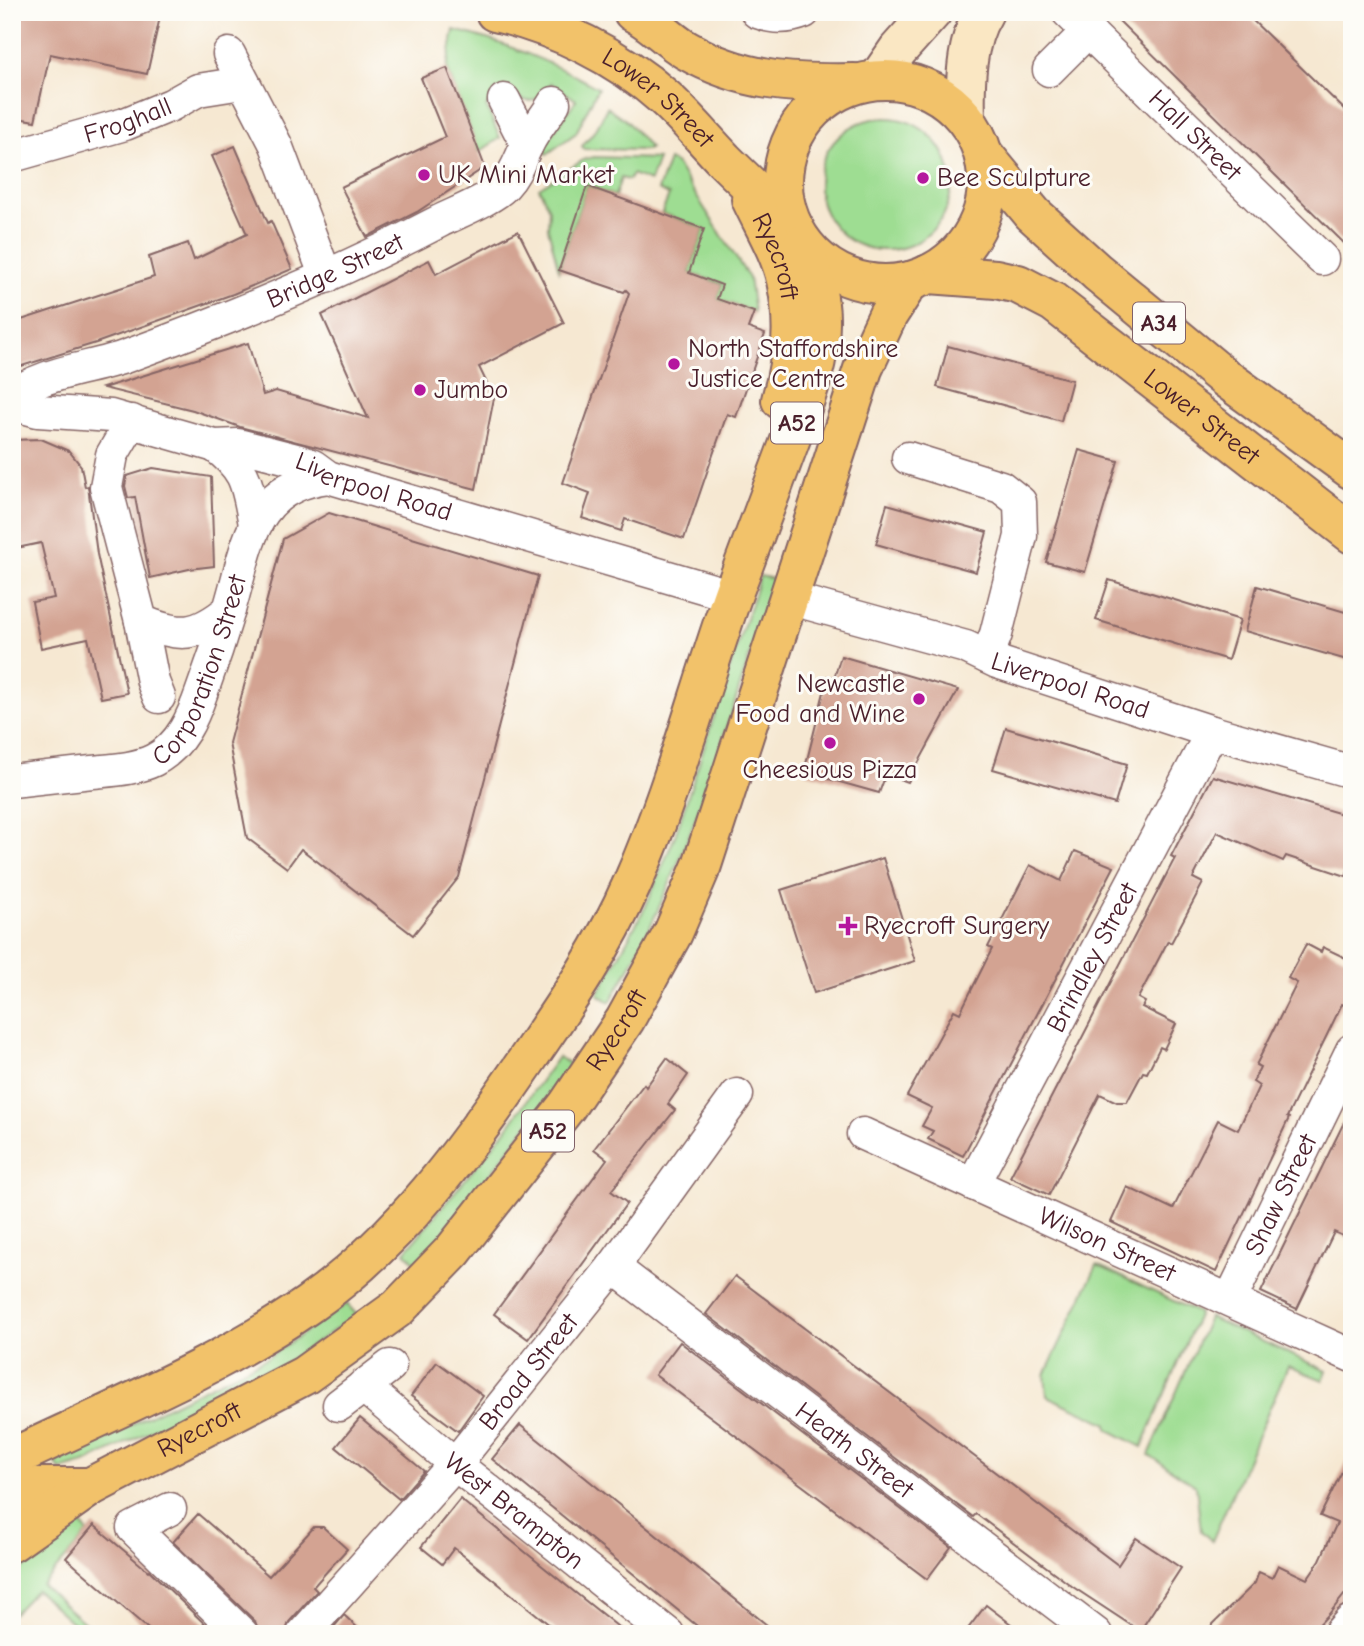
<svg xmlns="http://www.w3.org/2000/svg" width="1364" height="1646" viewBox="0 0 1364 1646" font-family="'Comic Neue',sans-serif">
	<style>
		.green { fill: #9edd92; stroke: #747e5e; stroke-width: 2 }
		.building { fill: #d3a392 }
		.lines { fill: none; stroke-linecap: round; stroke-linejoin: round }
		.minor-casing { stroke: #866565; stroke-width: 35 }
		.tertiary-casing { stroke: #866565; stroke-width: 42 }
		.secondary-casing { stroke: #866565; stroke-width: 42 }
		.trunk-casing { stroke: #866565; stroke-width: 42 }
		.minor { stroke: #fff; stroke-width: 32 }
		.tertiary { stroke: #fff; stroke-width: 38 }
		.secondary { stroke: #fae7c3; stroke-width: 38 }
		.trunk { stroke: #f2c26a; stroke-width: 38 }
		.poi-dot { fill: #b5179e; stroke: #fdfcf7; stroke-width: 2.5 }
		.labels { text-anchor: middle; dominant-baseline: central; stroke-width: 6; stroke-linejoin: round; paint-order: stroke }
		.shield { fill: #fdfcf7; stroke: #806168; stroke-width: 2 }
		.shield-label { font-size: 24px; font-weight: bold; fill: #4a1f2b }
		.street-label { font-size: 26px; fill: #4a1f2b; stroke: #fdfcf7 }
		.poi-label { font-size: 26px; fill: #4a1f2b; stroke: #fdfcf7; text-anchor: start }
	</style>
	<rect width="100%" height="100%" fill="#fdfcf7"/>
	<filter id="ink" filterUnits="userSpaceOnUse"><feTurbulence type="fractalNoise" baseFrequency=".0143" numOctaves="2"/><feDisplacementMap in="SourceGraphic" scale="14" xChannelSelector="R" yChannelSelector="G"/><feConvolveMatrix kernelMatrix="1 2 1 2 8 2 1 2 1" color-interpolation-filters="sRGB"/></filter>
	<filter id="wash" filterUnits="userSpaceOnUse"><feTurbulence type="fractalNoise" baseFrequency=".00686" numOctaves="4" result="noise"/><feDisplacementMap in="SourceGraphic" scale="28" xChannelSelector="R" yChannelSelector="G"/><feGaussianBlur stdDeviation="1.57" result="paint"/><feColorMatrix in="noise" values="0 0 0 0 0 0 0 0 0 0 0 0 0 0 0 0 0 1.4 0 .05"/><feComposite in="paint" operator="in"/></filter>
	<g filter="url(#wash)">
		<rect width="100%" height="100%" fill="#f6e8d2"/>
		<g class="green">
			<path d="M454,30c51,12 98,32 144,58l-22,45 -29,21 -5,-6 34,-48 -25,-17c-10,17 -23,26 -39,9l-26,14 14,32 -21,14 -32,-84z"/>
			<polygon points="607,107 627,121 650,148 647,150 584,149 582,146 597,128"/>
			<circle cx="885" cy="184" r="66"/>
			<polygon points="594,157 658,159 650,181 632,174 629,180 621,178 615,196 587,186 559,270 548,228 549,209 539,188 585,159"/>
			<polygon points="669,160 676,164 749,278 754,312 717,299 722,284 689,273 704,229 662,213 669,195 658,190"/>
			<path d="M760,576l14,3c-47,145 -86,292 -164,423l-12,-8 48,-88 29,-70z"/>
			<polygon points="558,1057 572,1065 480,1188 417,1265 405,1252 502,1135"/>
			<polygon points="1097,1265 1199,1313 1142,1447 1109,1430 1106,1423 1047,1396 1045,1375"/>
			<polygon points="347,1304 357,1315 272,1372 85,1463 60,1470 55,1462 265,1359"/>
			<polygon points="1209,1317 1327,1371 1323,1380 1288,1366 1212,1541 1201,1531 1196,1486 1149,1455"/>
			<polygon points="81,1523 88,1533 42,1585 97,1634 85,1634 36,1590 12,1615 12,1577"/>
		</g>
		<g id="blocks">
			<g class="building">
				<polygon points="22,12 140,12 160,17 147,74 50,54 35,121 12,117 12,18"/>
				<polygon points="1110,12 1244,12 1352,117 1352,251"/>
				<polygon points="447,68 485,167 417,212 367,237 341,187 445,137 421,78"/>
				<polygon points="235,146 268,223 271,221 292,269 233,294 96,343 12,369 12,323 154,277 149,257 188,243 194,260 247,234 212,156"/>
				<polygon points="587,186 704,229 689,273 722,285 717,299 754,312 748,328 765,334 736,417 727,414 684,539 625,519 621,531 582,518 590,493 563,483 629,293 626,290 624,292 559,270"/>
				<polygon points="518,231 564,323 479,367 494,398 476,489 240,427 193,410 103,388 248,343 263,395 276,391 368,418 322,315 429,260 436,274"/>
				<polygon points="948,346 1072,380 1061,421 937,387"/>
				<polygon points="41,439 69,451 81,466 85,487 88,486 97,554 127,693 101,698 88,638 41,648 32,602 54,598 41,543 12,549 12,440"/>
				<polygon points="1079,450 1118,461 1085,572 1046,562"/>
				<polygon points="153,468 211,477 214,566 189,569 150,578 135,497 128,498 125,486 127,476"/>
				<polygon points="887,504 987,532 976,572 876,544"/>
				<polygon points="329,513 538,576 459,877 413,935 301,849 287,868 247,838 229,743 283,539"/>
				<polygon points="1109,580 1240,620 1228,660 1096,620"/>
				<polygon points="1257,586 1352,614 1352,645 1347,660 1245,631"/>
				<polygon points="841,656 958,690 908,782 886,774 879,793 804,772 828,676 834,678"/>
				<polygon points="1006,728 1127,764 1115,804 993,769"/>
				<polygon points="1213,776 1352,817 1352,859 1346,876 1286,856 1283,861 1217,832 1193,878 1203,883 1171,943 1168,941 1138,998 1145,1002 1142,1007 1176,1024 1164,1049 1160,1047 1147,1073 1143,1072 1127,1102 1117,1102 1100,1094 1049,1195 1010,1177 1175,858 1171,856"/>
				<polygon points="1075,851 1114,867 963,1156 928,1139 933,1131 922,1126 932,1108 907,1096 954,1010 960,1013 992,949 988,947 1030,865 1061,881"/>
				<polygon points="883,858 915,961 814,993 781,890"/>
				<polygon points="1306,944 1321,952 1323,947 1352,961 1352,1009 1342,1004 1287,1117 1289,1118 1216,1272 1111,1222 1127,1187 1173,1209 1218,1120 1238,1130 1259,1086 1253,1082 1260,1067 1256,1065 1297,983 1288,978"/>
				<polygon points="667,1058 688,1075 668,1104 675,1110 611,1191 627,1203 528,1339 494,1314 607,1159 594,1149 644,1084 646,1087"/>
				<polygon points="1352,1106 1352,1240 1334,1232 1297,1309 1261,1292"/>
				<polygon points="735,1276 1118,1565 1136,1538 1181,1568 1140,1631 1073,1587 976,1514 973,1517 706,1314"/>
				<polygon points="680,1342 951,1547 927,1579 655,1375"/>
				<polygon points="437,1362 483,1396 458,1431 411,1396"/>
				<polygon points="360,1418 424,1471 399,1499 336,1447"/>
				<polygon points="520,1425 555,1453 778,1634 707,1634 560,1514 492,1459"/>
				<polygon points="1352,1451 1352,1585 1329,1614 1310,1634 1203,1634 1255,1583 1259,1572 1272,1578 1278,1565 1307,1579 1320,1560 1337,1523 1320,1516"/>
				<polygon points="460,1499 567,1586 627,1634 561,1634 454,1548 442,1564 421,1547"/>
				<polygon points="198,1514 269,1576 314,1527 323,1527 347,1549 313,1587 317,1591 289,1622 285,1634 260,1634 255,1621 173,1542"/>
				<polygon points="94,1525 148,1571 149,1570 215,1634 154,1634 66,1558"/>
				<polygon points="986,1605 1024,1634 964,1634"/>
				<polygon points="344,1615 364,1634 328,1634"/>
			</g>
		</g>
	</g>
	<g filter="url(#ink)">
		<use href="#blocks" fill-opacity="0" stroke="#866565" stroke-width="2"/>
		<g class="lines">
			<defs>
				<g id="minor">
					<path d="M757,12c15,6 32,6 47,0"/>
					<path id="s1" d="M1068,12l254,247"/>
					<polyline points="229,54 276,145 326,277"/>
					<polyline points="1049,70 1088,31"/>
					<polyline points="504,100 527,145"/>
					<path id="s2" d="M12,156l113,-32 46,-19 27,-15 44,-7"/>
					<path id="s3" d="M12,397c28,-25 80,-28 115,-41 107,-39 212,-82 313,-135 16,-8 54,-23 65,-36 12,-13 15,-27 23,-42 7,-14 18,-26 26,-40"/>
					<path id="s4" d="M12,404l26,7 73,5 104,30 23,-1 62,16 13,5 15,11 405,119"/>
					<path d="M132,421l-20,34 -6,32 35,134c39,16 55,16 88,-11"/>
					<path d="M215,446c33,25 32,39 40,78"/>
					<polyline points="908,458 1001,487 1020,502 1021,536 996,634 987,657"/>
					<path id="s5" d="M788,598l178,49 31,15 215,70 140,40"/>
					<polyline points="141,621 153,682 159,697"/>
					<path id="s6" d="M12,781c27,-3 53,-6 80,-9 20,-2 44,-3 62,-12 27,-14 39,-43 48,-69 10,-27 19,-54 27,-81 19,-62 21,-124 99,-133"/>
					<path id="s7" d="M863,1134l489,222"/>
					<path id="s8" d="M973,1184l239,-452"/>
					<path id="s9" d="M613,1267l483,367"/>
					<path id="s10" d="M1230,1300l122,-250"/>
					<path id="s11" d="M363,1386l92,78 213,170"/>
					<polyline points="339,1405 390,1366"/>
					<polyline points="170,1509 133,1528 242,1634"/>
					<path id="s12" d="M303,1634l152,-170 158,-197 124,-172"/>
				</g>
				<polyline id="tertiary" points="1343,1634 1352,1624"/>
				<g id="secondary">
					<polyline points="878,79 898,50 932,12"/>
					<path d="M966,119c-1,-34 -1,-77 18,-107"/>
				</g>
				<g id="trunk">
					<path id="s13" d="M495,12c61,14 123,44 170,86 21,19 39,41 59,62 22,22 46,44 69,66"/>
					<path d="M633,12c20,10 34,27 53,38 56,32 106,34 168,33"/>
					<circle cx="885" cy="182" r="102"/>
					<polyline points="984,155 1033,214 1097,272 1224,377 1352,470"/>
					<path id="s14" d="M751,199c12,26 29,53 35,81 9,40 7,80 -5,120"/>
					<path id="s15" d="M929,274l67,5 22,5 35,18 299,232"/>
					<path d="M12,1458c100,-48 205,-90 296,-153 92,-64 159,-157 221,-248 38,-55 76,-111 103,-173 42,-95 67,-195 102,-293 18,-48 36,-97 54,-145 15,-41 33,-82 32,-127 0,-26 -10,-51 -17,-75"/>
					<polyline points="12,1497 36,1487 90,1487"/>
					<path id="s16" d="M12,1542l78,-55 215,-112 93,-67 55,-57 114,-145 58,-86 48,-87 29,-68 161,-496 25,-54 22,-34"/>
				</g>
			</defs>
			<use href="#minor" class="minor-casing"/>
			<use href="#tertiary" class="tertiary-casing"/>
			<use href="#secondary" class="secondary-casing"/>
			<use href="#trunk" class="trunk-casing"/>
			<use href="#minor" class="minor"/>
			<use href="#tertiary" class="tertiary"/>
			<use href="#secondary" class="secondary"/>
			<use href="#trunk" class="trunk"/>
		</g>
	</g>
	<g class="poi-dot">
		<circle cx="424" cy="175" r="7"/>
		<circle cx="923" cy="178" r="7"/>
		<circle cx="674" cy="364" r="7"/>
		<circle cx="420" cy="390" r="7"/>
		<circle cx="919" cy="699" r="7"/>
		<circle cx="830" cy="743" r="7"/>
		<path d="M844.5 915.5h7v7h7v7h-7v7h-7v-7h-7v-7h7z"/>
	</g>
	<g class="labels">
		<g class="shield">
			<rect x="1133" y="302.5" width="52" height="41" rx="5"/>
			<rect x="771" y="402.5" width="52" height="41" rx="5"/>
			<rect x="522" y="1110.5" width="52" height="41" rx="5"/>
		</g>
		<g class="shield-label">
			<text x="1159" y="323">A34</text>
			<text x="797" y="423">A52</text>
			<text x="548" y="1131">A52</text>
		</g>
		<g class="street-label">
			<text stroke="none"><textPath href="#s13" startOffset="187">Lower Street</textPath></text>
			<text stroke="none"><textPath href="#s2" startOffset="121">Froghall</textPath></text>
			<text stroke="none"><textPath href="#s1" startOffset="177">Hall Street</textPath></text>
			<text stroke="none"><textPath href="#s14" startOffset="63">Ryecroft</textPath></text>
			<text stroke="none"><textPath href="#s3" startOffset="348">Bridge Street</textPath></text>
			<text stroke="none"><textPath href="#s15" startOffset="317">Lower Street</textPath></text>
			<text stroke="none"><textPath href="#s4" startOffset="374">Liverpool Road</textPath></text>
			<text stroke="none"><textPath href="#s6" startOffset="248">Corporation Street</textPath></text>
			<text stroke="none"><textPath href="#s5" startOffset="296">Liverpool Road</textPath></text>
			<text stroke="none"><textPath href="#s8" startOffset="256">Brindley Street</textPath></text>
			<text stroke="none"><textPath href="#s16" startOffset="807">Ryecroft</textPath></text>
			<text stroke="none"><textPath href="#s10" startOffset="117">Shaw Street</textPath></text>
			<text stroke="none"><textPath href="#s7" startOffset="268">Wilson Street</textPath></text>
			<text stroke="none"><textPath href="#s12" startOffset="346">Broad Street</textPath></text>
			<text stroke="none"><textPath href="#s16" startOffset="219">Ryecroft</textPath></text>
			<text stroke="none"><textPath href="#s9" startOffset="303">Heath Street</textPath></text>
			<text stroke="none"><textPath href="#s11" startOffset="196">West Brampton</textPath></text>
		</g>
		<g class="poi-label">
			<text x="438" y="175">UK Mini Market</text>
			<text x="937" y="178">Bee Sculpture</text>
			<text x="688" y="349">North Staffordshire<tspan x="688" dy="30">Justice Centre</tspan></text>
			<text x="434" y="390">Jumbo</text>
			<text x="905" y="684" text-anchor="end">Newcastle<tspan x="905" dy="30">Food and Wine</tspan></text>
			<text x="830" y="770" text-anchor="middle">Cheesious Pizza</text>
			<text x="864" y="926">Ryecroft Surgery</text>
		</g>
	</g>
	<rect width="1364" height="1646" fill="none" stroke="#fdfcf7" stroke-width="42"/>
</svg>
